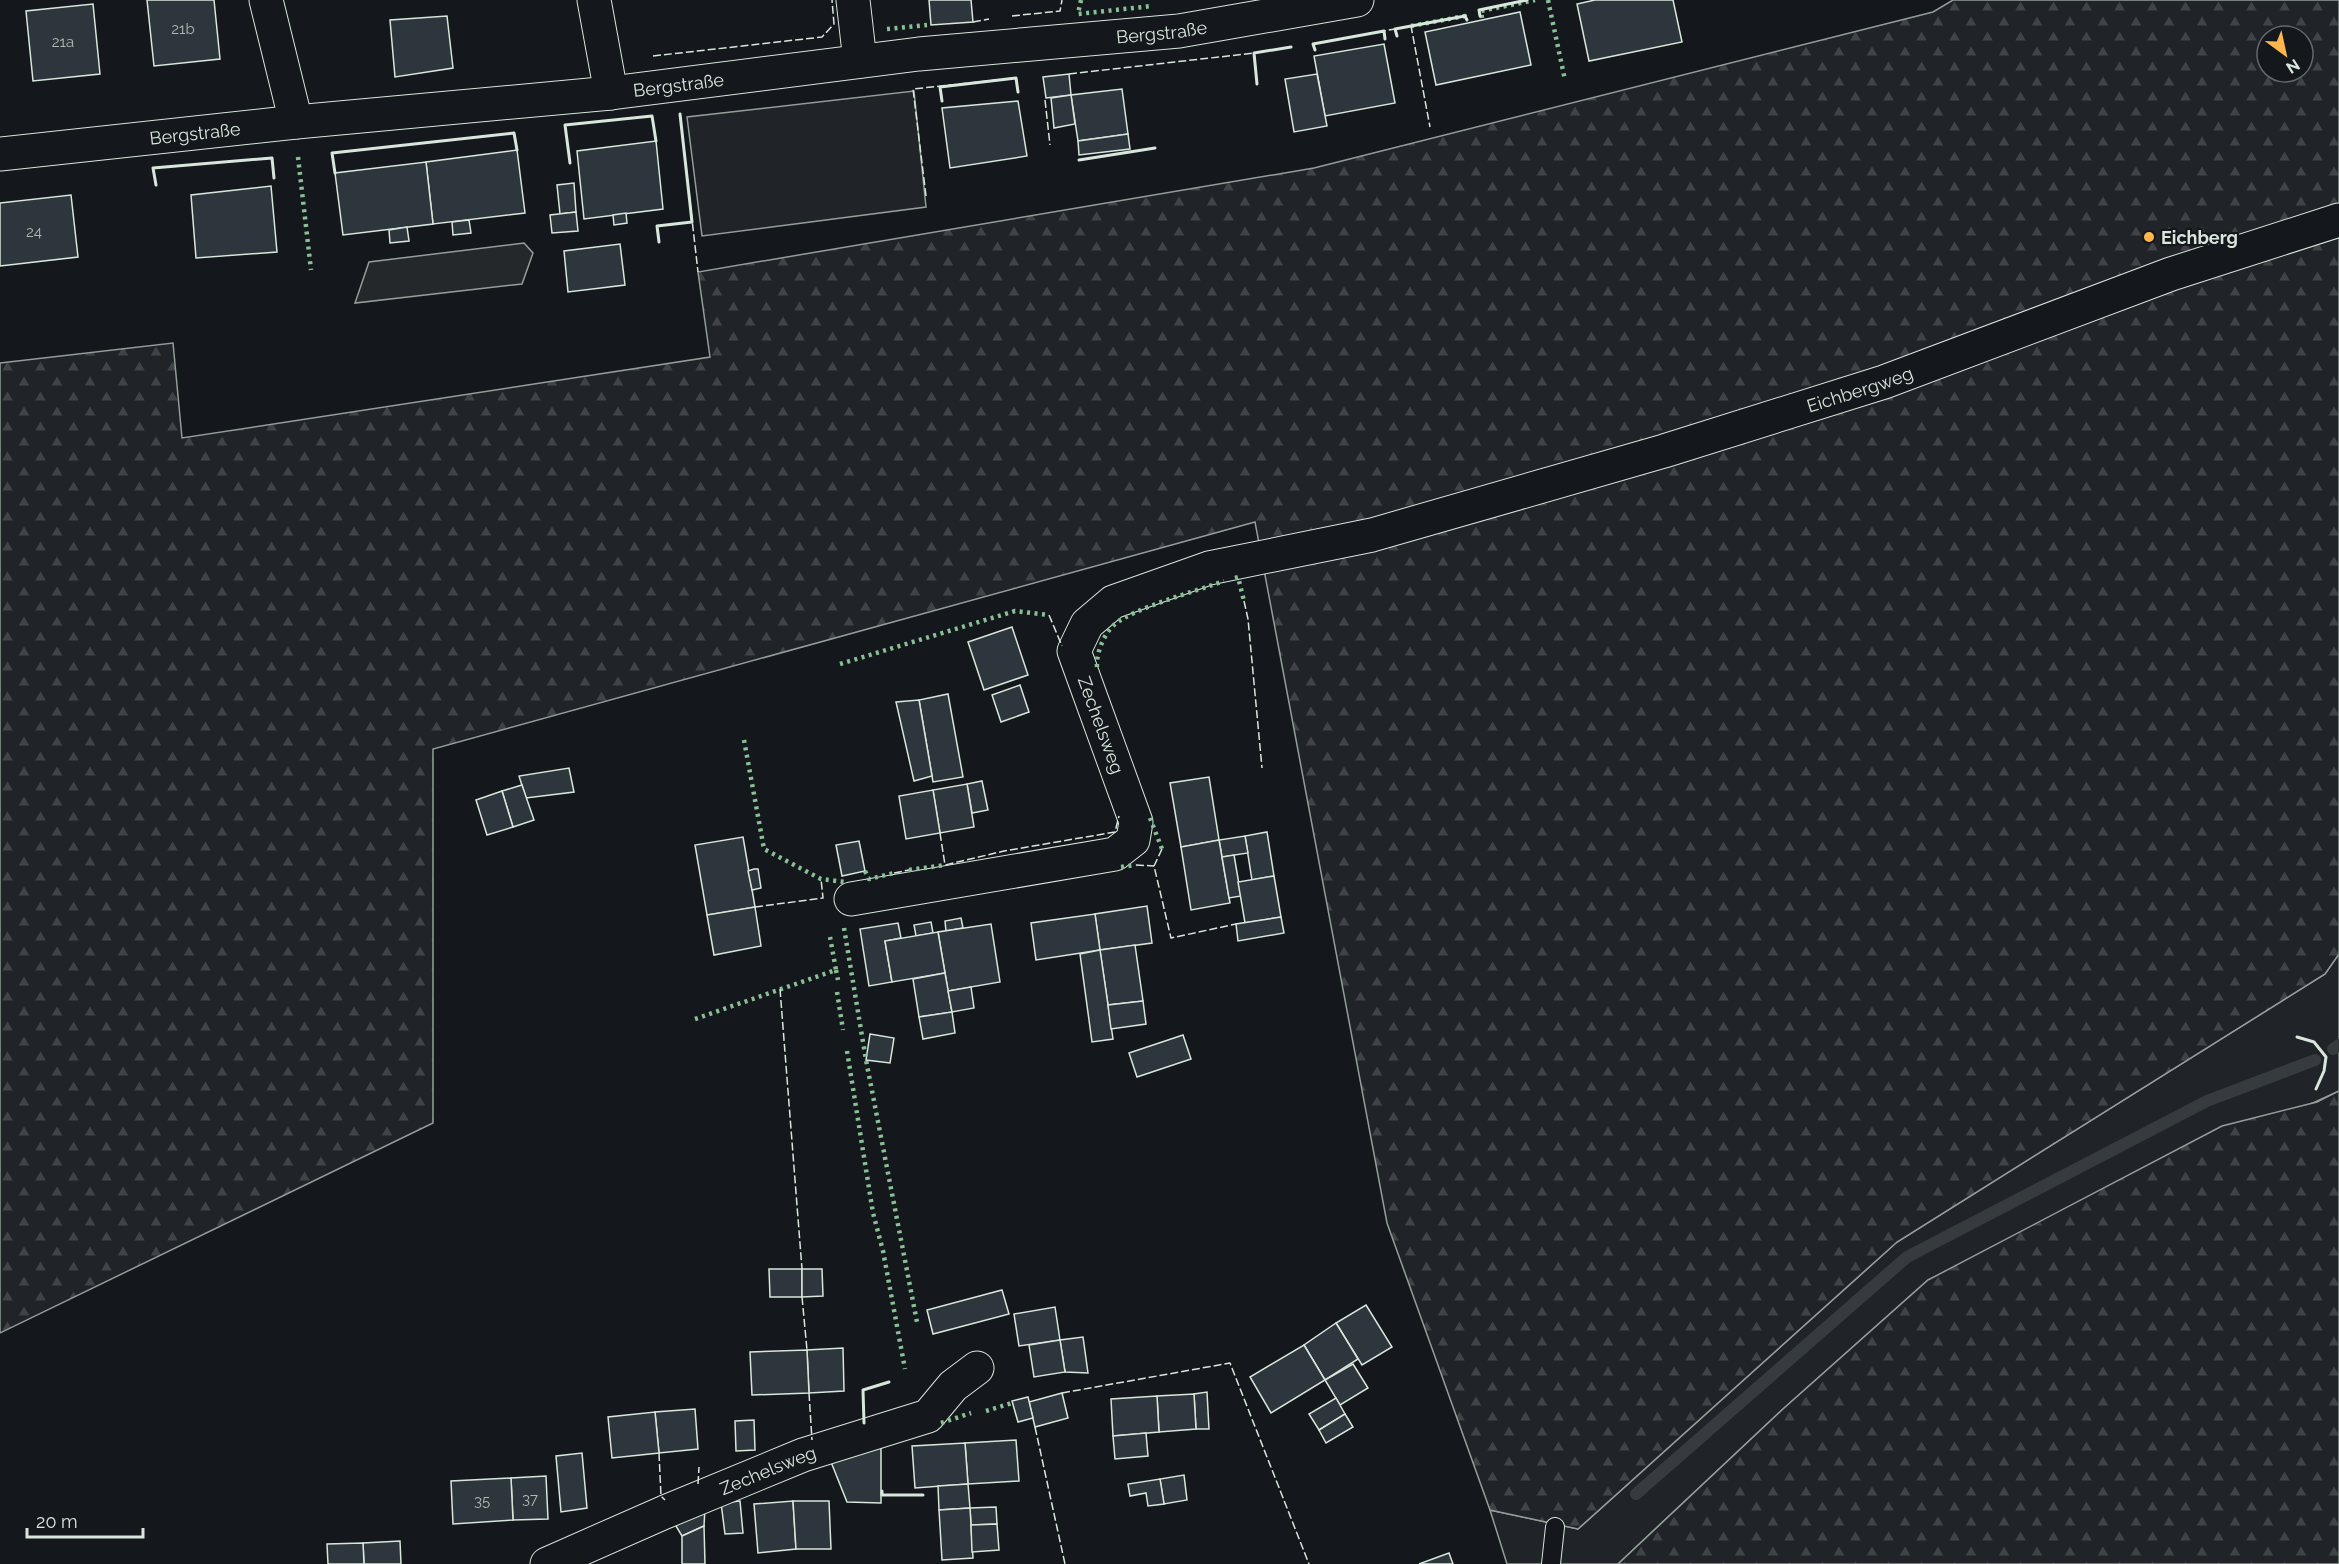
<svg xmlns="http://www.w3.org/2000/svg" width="2339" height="1564" viewBox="0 0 2339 1564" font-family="Raleway,sans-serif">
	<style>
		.green { fill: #202428; stroke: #939e99; stroke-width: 1.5 }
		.forest { fill: url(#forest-firs); stroke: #939e99; stroke-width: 1.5; fill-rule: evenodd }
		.parking { fill: #24282b; stroke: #939e99; stroke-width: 1.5 }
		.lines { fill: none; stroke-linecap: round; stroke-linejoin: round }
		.stream { stroke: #363b3e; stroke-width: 12 }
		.building { fill: #2c363c; stroke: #d8e6dc; stroke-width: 1.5 }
		.lane-casing { stroke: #d8e6dc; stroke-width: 20 }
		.street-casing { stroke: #d8e6dc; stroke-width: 35 }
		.lane { stroke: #14181c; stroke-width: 18 }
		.street { stroke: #14181c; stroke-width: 33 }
		.hedge { stroke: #8ac095; stroke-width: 4.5; stroke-dasharray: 3 4.5; stroke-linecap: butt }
		.fence { stroke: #d8e6dc; stroke-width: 1.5; stroke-dasharray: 8 3; stroke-linecap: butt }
		.wall { stroke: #d8e6dc; stroke-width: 3 }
		.poi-dot { fill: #ffb74d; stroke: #14181c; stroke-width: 2 }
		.labels { text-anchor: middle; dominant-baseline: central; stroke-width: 4.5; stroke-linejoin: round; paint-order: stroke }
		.number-label { font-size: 15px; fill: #adbab4 }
		.street-label { font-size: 18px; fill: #d8e6dc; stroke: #14181c }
		.poi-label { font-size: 18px; font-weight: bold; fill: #d8e6dc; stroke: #14181c; text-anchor: start }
	</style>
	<defs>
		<pattern id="forest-firs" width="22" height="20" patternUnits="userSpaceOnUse" patternTransform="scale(1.5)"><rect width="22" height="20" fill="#202428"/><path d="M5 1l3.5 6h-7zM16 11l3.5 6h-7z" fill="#404447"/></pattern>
	</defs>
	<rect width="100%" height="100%" fill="#14181c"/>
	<g class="green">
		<polygon points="914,91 926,207 702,236 687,117"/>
		<polygon points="2339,954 2339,1091 1928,1280 1783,1409 1618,1564 1507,1564 1490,1510 1578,1529 1897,1242 2325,974"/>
	</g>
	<g class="forest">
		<path d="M1953,0h386v954l-14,20 -428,268 -319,287 -88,-19 -103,-287 -132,-701 -822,227v374l-433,210v-970l173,-20 9,95 528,-81 -12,-85 616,-104 619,-156zM2267,36h36v36h-36z"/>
		<polygon points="2339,1091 2339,1564 1618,1564 1783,1409 1928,1280 2222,1126 2317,1102"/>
	</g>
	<polygon class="parking" points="524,243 533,253 522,284 355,303 369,262"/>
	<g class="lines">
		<g class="stream">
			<polyline points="2333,1049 2339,1045"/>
			<polyline points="1636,1494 1907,1257 2207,1101 2315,1060"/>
		</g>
	</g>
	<g class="building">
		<polygon points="147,0 214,0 220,59 154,66"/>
		<polygon points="929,0 971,0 973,22 931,25"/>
		<polygon points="1595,0 1673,0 1682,42 1589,61 1577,4"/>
		<polygon points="93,4 100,74 33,81 26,11"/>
		<polygon points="1520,12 1531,65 1436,85 1425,32"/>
		<polygon points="447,16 453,68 395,77 390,20"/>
		<polygon points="1384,44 1395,103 1325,116 1314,56"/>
		<polygon points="1069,74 1071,95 1046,98 1043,77"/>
		<polygon points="1317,74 1327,126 1294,132 1285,79"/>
		<polygon points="1122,89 1128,134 1078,141 1071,95"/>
		<polygon points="1071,95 1075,124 1054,128 1051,98"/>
		<polygon points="1018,101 1027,156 950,168 942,108"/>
		<polygon points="1128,134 1130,149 1079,155 1078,141"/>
		<polygon points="656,141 663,209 584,219 577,151"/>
		<polygon points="517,150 525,213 433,224 426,162"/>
		<polygon points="426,162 433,224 343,235 335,173"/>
		<polygon points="574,183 576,212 560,214 557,185"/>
		<polygon points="271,186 277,252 196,258 191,195"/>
		<polygon points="71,195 78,257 0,266 0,203"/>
		<polygon points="576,212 578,231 552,233 550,215"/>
		<polygon points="626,213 627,223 614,225 613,215"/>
		<polygon points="469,220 471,233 453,235 452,222"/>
		<polygon points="407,227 409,241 390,243 389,230"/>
		<polygon points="620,244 625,285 568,292 564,251"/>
		<polygon points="1012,627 1028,675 984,690 968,642"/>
		<polygon points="1020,685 1029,712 1001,722 992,695"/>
		<polygon points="948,694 963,777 933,782 919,700"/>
		<polygon points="919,700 932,776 914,781 896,702"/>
		<polygon points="569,768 574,792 526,798 519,776"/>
		<polygon points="1209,777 1219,840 1181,847 1170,783"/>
		<polygon points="982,781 988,810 972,813 967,784"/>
		<polygon points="967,784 974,827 940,833 933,790"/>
		<polygon points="522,785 534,820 513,827 502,791"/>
		<polygon points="933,790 940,833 906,839 899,796"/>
		<polygon points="502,791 513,827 487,835 476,800"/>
		<polygon points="1267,832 1274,876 1252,880 1245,836"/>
		<polygon points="1245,836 1248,853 1222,857 1219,840"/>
		<polygon points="743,837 755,907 707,915 695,845"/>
		<polygon points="1219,840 1230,903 1191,910 1181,847"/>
		<polygon points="859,841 865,871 842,876 836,845"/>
		<polygon points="1234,855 1241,896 1229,898 1222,857"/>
		<polygon points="754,869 758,869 761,888 752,890 748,871"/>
		<polygon points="1274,876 1281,917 1245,923 1238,882"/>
		<polygon points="1147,906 1152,943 1100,950 1095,914"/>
		<polygon points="755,907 761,946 714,955 707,915"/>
		<polygon points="1095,914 1100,950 1036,960 1031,923"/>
		<polygon points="1281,917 1284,933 1238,941 1236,924"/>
		<polygon points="961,918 963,928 946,931 945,921"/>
		<polygon points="931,922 933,933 916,936 914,925"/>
		<polygon points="898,923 901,938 885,941 892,982 869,986 860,929"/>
		<polygon points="991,924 1000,982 948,991 938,932"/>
		<polygon points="938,932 945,973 892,982 885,941"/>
		<polygon points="1135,945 1143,1001 1108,1005 1100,950"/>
		<polygon points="1100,950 1113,1039 1092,1042 1080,954"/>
		<polygon points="945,973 952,1012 919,1017 913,979"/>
		<polygon points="971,987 974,1008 952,1012 948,991"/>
		<polygon points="1143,1001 1146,1024 1111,1029 1108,1005"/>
		<polygon points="952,1012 955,1033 923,1039 919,1017"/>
		<polygon points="870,1034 894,1038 890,1063 866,1060"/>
		<polygon points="1183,1035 1191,1059 1137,1077 1129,1053"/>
		<polygon points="769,1269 802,1269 802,1297 770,1297"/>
		<polygon points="802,1269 822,1269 823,1296 802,1297"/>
		<polygon points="1002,1290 1009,1314 933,1334 927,1310"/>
		<polygon points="1366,1305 1392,1347 1362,1365 1336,1323"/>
		<polygon points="1055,1307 1060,1340 1019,1346 1014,1314"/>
		<polygon points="1336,1323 1358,1359 1325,1380 1304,1345"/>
		<polygon points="1083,1337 1088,1373 1065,1372 1060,1340"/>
		<polygon points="1060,1340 1065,1372 1034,1377 1029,1345"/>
		<polygon points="1304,1345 1325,1380 1271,1413 1250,1377"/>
		<polygon points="843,1348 844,1391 809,1393 807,1350"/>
		<polygon points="807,1350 809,1393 752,1395 750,1352"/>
		<polygon points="1353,1364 1368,1388 1340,1405 1325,1380"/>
		<polygon points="1207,1392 1209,1429 1196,1429 1194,1394"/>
		<polygon points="1062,1393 1068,1418 1035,1427 1029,1402"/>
		<polygon points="1194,1394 1196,1429 1159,1432 1157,1396"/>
		<polygon points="1157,1396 1159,1432 1113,1436 1111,1399"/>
		<polygon points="1028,1397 1033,1418 1018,1422 1012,1401"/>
		<polygon points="1336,1398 1345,1414 1319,1430 1309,1414"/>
		<polygon points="695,1409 698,1449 659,1453 655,1412"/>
		<polygon points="655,1412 659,1453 612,1458 608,1417"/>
		<polygon points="1345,1414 1353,1427 1326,1443 1319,1430"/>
		<polygon points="754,1420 755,1450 736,1451 735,1421"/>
		<polygon points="1146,1433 1148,1456 1115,1459 1113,1436"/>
		<polygon points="1016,1440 1019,1481 968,1484 965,1443"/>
		<polygon points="965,1443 968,1484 915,1488 912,1446"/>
		<polygon points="881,1446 881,1503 847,1502 831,1462"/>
		<polygon points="582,1453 587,1508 561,1512 556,1456"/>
		<polygon points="1184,1475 1187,1500 1164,1504 1160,1479"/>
		<polygon points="546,1476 548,1519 513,1520 511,1478"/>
		<polygon points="511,1478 513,1520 453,1524 451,1481"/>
		<polygon points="1160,1479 1164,1504 1148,1506 1146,1493 1130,1496 1128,1484"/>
		<polygon points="968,1484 970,1508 939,1510 938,1486"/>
		<polygon points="740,1501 743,1533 725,1534 721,1503"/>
		<polygon points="793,1501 796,1549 758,1553 754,1504"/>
		<polygon points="793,1501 829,1501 831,1549 796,1549"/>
		<polygon points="996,1507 997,1524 971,1525 970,1508"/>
		<polygon points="705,1508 704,1526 682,1536 673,1521"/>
		<polygon points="970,1508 973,1558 942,1560 939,1510"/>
		<polygon points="997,1524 999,1550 972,1552 971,1525"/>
		<polygon points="704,1526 705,1564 682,1564 682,1536"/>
		<polygon points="400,1541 401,1564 364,1564 363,1543"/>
		<polygon points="363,1543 364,1564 328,1564 327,1544"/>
		<polygon points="1449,1553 1453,1564 1419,1564"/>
	</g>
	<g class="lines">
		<defs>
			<polyline id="lane" points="1551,1564 1555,1527"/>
			<g id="street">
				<polyline points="266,0 296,122"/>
				<polyline points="594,0 611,93"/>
				<polyline points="853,0 860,61"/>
				<path id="s1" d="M0,154l296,-32 315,-29 308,-39 260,-23 178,-31"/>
				<path id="s2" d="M851,899l264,-45 18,-14 3,-18 -62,-171 13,-27 26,-22 96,-34 163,-33 292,-84 220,-69 287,-108 168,-54"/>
				<path id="s3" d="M547,1564l118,-52 138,-57 125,-39 25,-30 24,-18"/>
			</g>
		</defs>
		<use href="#lane" class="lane-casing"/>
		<use href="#street" class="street-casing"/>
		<use href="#lane" class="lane"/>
		<use href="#street" class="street"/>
		<g class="hedge">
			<polyline points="1081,0 1078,14 1152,6"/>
			<polyline points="1548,0 1565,80"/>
			<polyline points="1482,18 1481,11 1535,0"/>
			<polyline points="1411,26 1465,16 1467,20"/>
			<polyline points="887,29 927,25"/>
			<polyline points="298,157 311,270"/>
			<polyline points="1235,578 1238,577 1244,601"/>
			<polyline points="840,664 1015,611 1049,615"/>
			<path d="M1097,667c-1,-14 7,-33 17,-42 19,-17 83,-34 110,-44"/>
			<polyline points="744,740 764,849 821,879 845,882"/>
			<polyline points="1150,818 1162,849"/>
			<polyline points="1121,867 1136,865"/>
			<polyline points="909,870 945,865"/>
			<polyline points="865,871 869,879 894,873"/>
			<polyline points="844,928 866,1060 917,1322"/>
			<polyline points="836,970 838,980"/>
			<polyline points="837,992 843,1030"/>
			<polyline points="695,1019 836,970 830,937"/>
			<polyline points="847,1051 873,1213 883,1251 905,1369"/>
			<polyline points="986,1411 1012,1403"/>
			<polyline points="941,1423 971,1413"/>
		</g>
		<g class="fence">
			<polyline points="1012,16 1060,11 1062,0"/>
			<polyline points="973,22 989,19"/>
			<polyline points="1313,44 1411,26 1430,127"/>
			<polyline points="653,56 822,37 834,24 832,0"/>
			<polyline points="1069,74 1254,53"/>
			<polyline points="1045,100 1050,145"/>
			<polyline points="680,114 698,272"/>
			<polyline points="335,173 332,153 514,133 516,143"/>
			<polyline points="926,196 913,89 1016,78"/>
			<polyline points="1244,601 1248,619 1262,768"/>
			<polyline points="1049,615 1062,646"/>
			<polyline points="940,833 945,865 1004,851 1115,832 1119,816"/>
			<polyline points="1162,849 1154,866 1171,938 1236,924"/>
			<polyline points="1136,865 1154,866"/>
			<polyline points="894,873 909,870"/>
			<polyline points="755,907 823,898 821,879"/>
			<polyline points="780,989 802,1269"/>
			<polyline points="802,1297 807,1350"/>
			<polyline points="809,1393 812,1440"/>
			<polyline points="1062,1393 1230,1363 1309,1564"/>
			<polyline points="1035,1427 1065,1564"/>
			<polyline points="659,1453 661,1496 665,1500"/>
			<polyline points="698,1484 699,1467"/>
		</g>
		<g class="wall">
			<polyline points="1480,16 1479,10 1527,0"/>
			<polyline points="1397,36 1395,29 1465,16 1467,20"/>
			<polyline points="1315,50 1313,44 1384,31 1385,39"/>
			<polyline points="1257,84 1254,53 1291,47"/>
			<polyline points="942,101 940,87 1016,78 1018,92"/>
			<polyline points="1079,160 1155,148"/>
			<polyline points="570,163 565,125 652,116 656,141"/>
			<polyline points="335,173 332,153 514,133 517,150"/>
			<polyline points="156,185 153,168 272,158 274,178"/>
			<polyline points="659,242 657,226 692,222 680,114"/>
			<polyline points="2297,1037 2314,1042 2326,1057 2324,1071 2316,1089"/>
			<polyline points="864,1423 863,1390 889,1382"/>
			<polyline points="882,1491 882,1495 923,1495"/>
		</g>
	</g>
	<circle class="poi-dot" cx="2149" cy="237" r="6"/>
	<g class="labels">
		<g class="number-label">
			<text x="183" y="29">21b</text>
			<text x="63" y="42">21a</text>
			<text x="34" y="232">24</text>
			<text x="530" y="1499">37</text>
			<text x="482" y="1501">35</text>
		</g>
		<g class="street-label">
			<text stroke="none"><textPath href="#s1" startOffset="1168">Bergstraße</textPath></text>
			<text stroke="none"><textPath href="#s1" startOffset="682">Bergstraße</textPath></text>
			<text stroke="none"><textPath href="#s1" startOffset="196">Bergstraße</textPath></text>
			<text stroke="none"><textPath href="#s2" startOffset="1332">Eichbergweg</textPath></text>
			<text transform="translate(1101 725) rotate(70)">Zechelsweg</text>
			<text stroke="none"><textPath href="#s3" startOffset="240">Zechelsweg</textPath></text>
		</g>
		<g class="poi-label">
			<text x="2161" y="237">Eichberg</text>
		</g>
	</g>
	<g transform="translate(2285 54) rotate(147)"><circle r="28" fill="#14181c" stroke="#626a69" stroke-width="1.5"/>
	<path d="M0-4.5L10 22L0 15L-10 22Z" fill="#ffb74d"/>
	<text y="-9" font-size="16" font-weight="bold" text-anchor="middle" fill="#d8e6dc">N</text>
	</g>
	<path d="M27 1528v9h116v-9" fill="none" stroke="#d8e6dc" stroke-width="3"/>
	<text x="36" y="1528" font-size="18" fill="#d8e6dc" stroke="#14181c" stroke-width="4.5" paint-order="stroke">20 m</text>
</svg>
